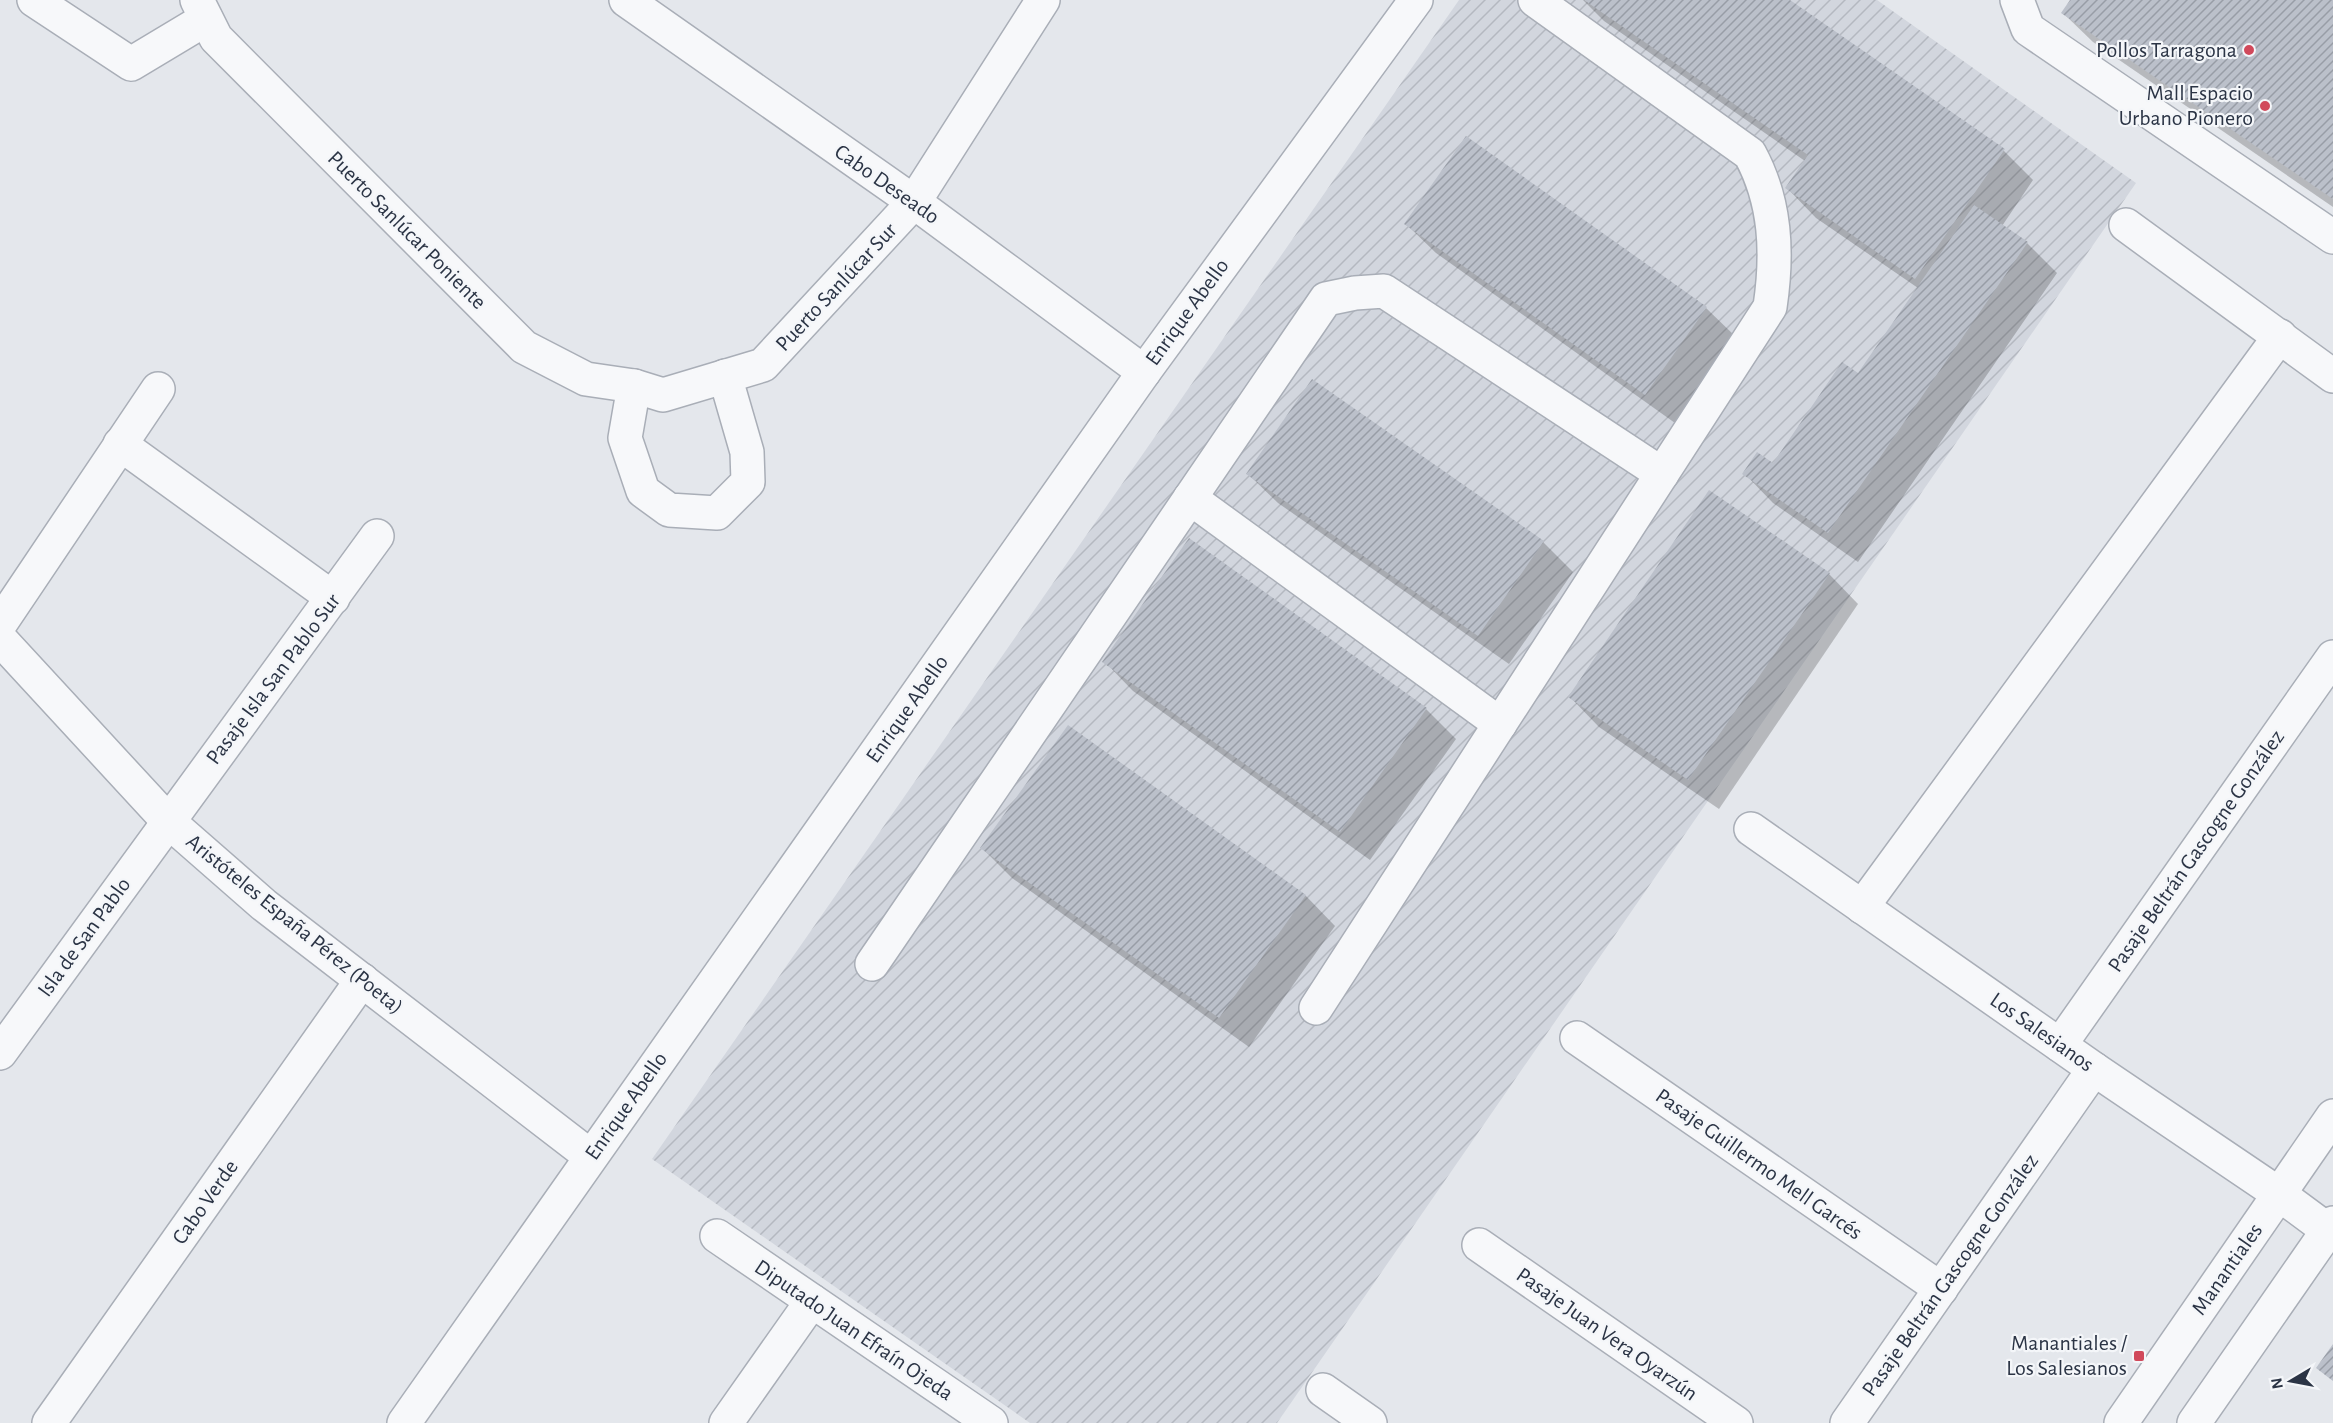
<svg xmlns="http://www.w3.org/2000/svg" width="2333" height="1423" viewBox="0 0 2333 1423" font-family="'Alegreya Sans',sans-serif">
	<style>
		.industrial { fill: url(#industrial-furrows) }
		.shadow { fill: #0003 }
		.building { fill: url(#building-hatch) }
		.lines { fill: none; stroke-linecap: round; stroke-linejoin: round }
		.minor-casing { stroke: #a9aeb7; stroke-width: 36 }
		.minor { stroke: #f7f8fa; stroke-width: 33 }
		.poi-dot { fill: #d1495b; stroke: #f4f6f9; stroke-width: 2 }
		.labels { text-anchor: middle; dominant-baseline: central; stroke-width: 4.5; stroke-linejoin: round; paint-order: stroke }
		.poi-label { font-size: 22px; fill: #2b3445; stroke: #f4f6f9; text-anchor: end }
		.street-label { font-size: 22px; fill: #2b3445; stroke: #f4f6f9 }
	</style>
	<defs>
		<pattern id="industrial-furrows" width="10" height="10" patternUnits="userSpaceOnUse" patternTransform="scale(1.5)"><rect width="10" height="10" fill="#d2d6de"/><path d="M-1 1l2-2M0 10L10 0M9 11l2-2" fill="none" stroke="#b4b8c0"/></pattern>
		<pattern id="building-hatch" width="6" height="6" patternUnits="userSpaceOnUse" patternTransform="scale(1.5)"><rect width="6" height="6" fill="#bbc0ca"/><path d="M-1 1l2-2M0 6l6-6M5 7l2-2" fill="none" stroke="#989da6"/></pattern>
	</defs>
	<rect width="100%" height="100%" fill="#e4e7ec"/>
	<polygon class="industrial" points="1459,0 1877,0 2136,183 1277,1423 1030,1423 652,1159"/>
	<g class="shadow">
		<polygon points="1583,0 1787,0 2004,151 2033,180 2002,226 2027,243 2057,273 1858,562 1773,503 1744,473 1774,465 1859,375 1918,288 1816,218 1787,188 1805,161 1604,21"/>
		<polygon points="2072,0 2333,0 2333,207 2093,42 2063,13"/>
		<polygon points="1406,224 1706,308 1736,337 1675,423 1436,253"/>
		<polygon points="1248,474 1543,542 1573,572 1509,664 1278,503"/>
		<polygon points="1189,540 1426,709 1456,739 1370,860 1133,691 1104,661"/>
		<polygon points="1829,574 1858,604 1719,809 1599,727 1570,697"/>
		<polygon points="1068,727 1306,896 1335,926 1249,1047 1012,878 982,848"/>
	</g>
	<g class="building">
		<polygon points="1584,0 1790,0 2005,149 1915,279 1785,188 1808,155"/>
		<polygon points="2070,0 2333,0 2333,199 2061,13"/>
		<polygon points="1466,136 1707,307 1645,395 1404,224"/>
		<polygon points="1974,205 2028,242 1828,533 1742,474 1757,452 1773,463 1842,362 1858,373"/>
		<polygon points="1312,379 1544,541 1478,636 1246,474"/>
		<polygon points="1709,490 1830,573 1688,780 1568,697"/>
		<polygon points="1189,538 1427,708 1340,832 1102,662"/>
		<polygon points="1068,725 1306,895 1219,1018 980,848"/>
		<polygon points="2333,1344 2333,1381 2316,1368"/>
	</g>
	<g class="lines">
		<defs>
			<g id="minor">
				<polyline points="34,0 131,64 206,19"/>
				<polyline points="197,0 216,38 524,347 586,379 634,386 663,395 763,365 914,202 1043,0"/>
				<polyline points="626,0 914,202 1144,372"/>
				<polyline points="2017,0 2028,29 2333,237"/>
				<polyline points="2126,225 2333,376"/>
				<polyline points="634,386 625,438 643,491 669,510 717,513 748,482 747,452 725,376"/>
				<polyline points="120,444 333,598"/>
				<polyline points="1190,498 1500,724"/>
				<polyline points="0,624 158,389"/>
				<polyline points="0,639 168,821 264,905 590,1156"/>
				<polyline points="1751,829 2094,1069 2279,1194 2333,1234"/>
				<polyline points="1862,907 2280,336"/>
				<polyline points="872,964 1326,299 1355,293 1384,291 1662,474"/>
				<path d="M1316,1008l454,-701c8,-54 6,-105 -20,-153l-215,-154"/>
				<polyline points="1577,1038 1941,1289"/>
				<polyline points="2060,1045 2333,657"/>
				<polyline points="0,1053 377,536"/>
				<polyline points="717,1236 991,1423"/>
				<polyline points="1479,1245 1736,1423"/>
				<polyline points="1323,1390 1370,1423"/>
				<polyline points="49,1423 362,980"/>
				<polyline points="404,1423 1144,372 1416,0"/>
				<polyline points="726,1423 812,1301"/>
				<polyline points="1847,1423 2094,1069"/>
				<polyline points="2121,1423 2333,1116"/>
				<polyline points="2194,1423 2333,1223"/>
			</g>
		</defs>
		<use href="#minor" class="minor-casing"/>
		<use href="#minor" class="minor"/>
	</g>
	<g class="poi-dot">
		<circle cx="2249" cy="50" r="6"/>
		<circle cx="2265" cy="106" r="6"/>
		<rect x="2133" y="1350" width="12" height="12" rx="3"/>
	</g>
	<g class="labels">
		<g class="poi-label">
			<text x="2237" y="50">Pollos Tarragona</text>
			<text x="2253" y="93">Mall Espacio<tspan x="2253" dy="25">Urbano Pionero</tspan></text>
			<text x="2127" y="1343">Manantiales /<tspan x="2127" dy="25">Los Salesianos</tspan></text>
		</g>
		<g class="street-label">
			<text transform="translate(887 184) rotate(35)">Cabo Deseado</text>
			<text transform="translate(407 230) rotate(45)">Puerto Sanlúcar Poniente</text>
			<text transform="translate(836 287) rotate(-47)">Puerto Sanlúcar Sur</text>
			<text transform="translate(1187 312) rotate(-54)">Enrique Abello</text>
			<text transform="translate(273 679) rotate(-53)">Pasaje Isla San Pablo Sur</text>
			<text transform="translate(907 709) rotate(-55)">Enrique Abello</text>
			<text transform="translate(2196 851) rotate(-55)">Pasaje Beltrán Gascogne González</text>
			<text transform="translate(295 924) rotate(39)">Aristóteles España Pérez (Poeta)</text>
			<text transform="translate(84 937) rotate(-54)">Isla de San Pablo</text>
			<text transform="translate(2042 1032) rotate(35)">Los Salesianos</text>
			<text transform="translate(626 1106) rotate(-55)">Enrique Abello</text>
			<text transform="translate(1759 1164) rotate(35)">Pasaje Guillermo Mell Garcés</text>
			<text transform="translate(205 1202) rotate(-55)">Cabo Verde</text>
			<text transform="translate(2227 1269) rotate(-55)">Manantiales</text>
			<text transform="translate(1950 1275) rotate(-55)">Pasaje Beltrán Gascogne González</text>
			<text transform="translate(854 1330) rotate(34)">Diputado Juan Efraín Ojeda</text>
			<text transform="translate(1607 1334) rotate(35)">Pasaje Juan Vera Oyarzún</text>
		</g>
	</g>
	<g transform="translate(2291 1381) rotate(260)" stroke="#f4f6f9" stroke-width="4.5" paint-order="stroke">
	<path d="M0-4.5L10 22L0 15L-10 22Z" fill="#2b3445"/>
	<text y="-9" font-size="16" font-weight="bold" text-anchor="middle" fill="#2b3445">N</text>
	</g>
</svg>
